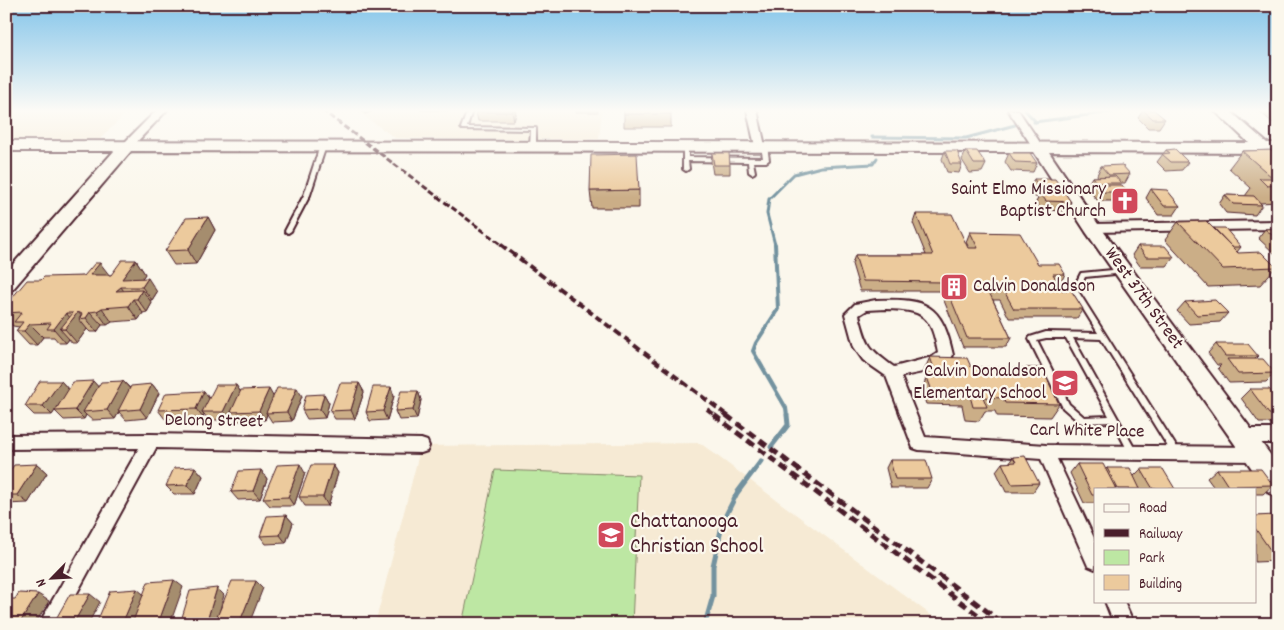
<svg xmlns="http://www.w3.org/2000/svg" width="1284" height="630" viewBox="0 0 1284 630" font-family="Dekko,sans-serif">
	<style>
		.built { fill: #f6ead4 }
		.green { fill: #bde7a3; stroke: #848367 }
		.lines { fill: none; stroke-linecap: round; stroke-linejoin: round }
		.stream-far2 { stroke: #73929f; stroke-width: 3 }
		.stream-far1 { stroke: #73929f; stroke-width: 4 }
		.stream { stroke: #73929f; stroke-width: 5 }
		.lane-casing { stroke: #4a1f2b; stroke-width: 4 }
		.street-casing { stroke: #4a1f2b; stroke-width: 4 }
		.secondary-casing { stroke: #4a1f2b; stroke-width: 4 }
		.lane { fill: #fbf7ec; fill-rule: evenodd }
		.street { fill: #fbf7ec; fill-rule: evenodd }
		.secondary { fill: #fbf7ec; fill-rule: evenodd }
		.rail-far2 { stroke: #4a1f2b; stroke-width: 3; stroke-dasharray: 6 3; stroke-linecap: butt }
		.rail-far1 { stroke: #4a1f2b; stroke-width: 4; stroke-dasharray: 8 4; stroke-linecap: butt }
		.rail { stroke: #4a1f2b; stroke-width: 5; stroke-dasharray: 9 5; stroke-linecap: butt }
		.wall { fill: #cbae87; stroke: #4a1f2b }
		.shaded-wall { fill: #a58d6e; stroke: #4a1f2b }
		.building { fill: #ecca9d; stroke: #4a1f2b }
		.labels { text-anchor: middle; dominant-baseline: central; stroke-width: 4.5; stroke-linejoin: round; paint-order: stroke }
		.poi-label { font-size: 19px; fill: #4a1f2b; stroke: #fbf7ec; text-anchor: end }
		.street-label { font-size: 19px; fill: #4a1f2b; stroke: #fbf7ec }
		.near-poi-label { font-size: 22px; fill: #4a1f2b; stroke: #fbf7ec; text-anchor: start }
	</style>
	<rect width="100%" height="100%" fill="#fbf7ec"/>
	<filter id="ink" filterUnits="userSpaceOnUse"><feTurbulence type="fractalNoise" baseFrequency=".02" numOctaves="2"/><feDisplacementMap in="SourceGraphic" scale="10" xChannelSelector="R" yChannelSelector="G"/><feConvolveMatrix kernelMatrix="1 2 1 2 8 2 1 2 1" color-interpolation-filters="sRGB"/></filter>
	<g filter="url(#ink)">
		<g class="built">
			<polygon points="6,110 129,110 100,139 6,140"/>
			<polygon points="356,110 602,110 599,139 448,139 395,138"/>
			<polygon points="700,443 943,624 375,624 421,446"/>
		</g>
		<polygon class="green" points="495,470 639,475 632,624 462,624"/>
		<g class="lines">
			<g class="stream-far2">
				<polyline points="1025,110 1036,122"/>
				<polyline points="1034,122 1127,110"/>
				<polyline points="872,137 966,138 1015,125"/>
				<polyline points="775,245 767,214 769,199 794,174 821,167 873,164 877,158"/>
			</g>
			<polyline class="stream-far1" points="775,244 778,309 756,343 753,351 786,408 787,416"/>
			<g class="stream">
				<polyline points="771,447 788,425 787,415"/>
				<polyline points="705,624 713,596 713,566 723,521 737,493 761,461"/>
			</g>
			<defs>
				<g id="lane">
					<polygon points="468,110 472,110 467,127 536,128 536,146 533,148 530,146 531,130 462,129 461,128"/>
					<polygon points="323,144 326,146 310,195 291,231 288,233 286,232 285,231 304,195 320,146"/>
					<polygon points="764,144 767,146 769,160 766,162 753,162 755,172 754,173 752,174 749,172 748,162 688,161 689,169 686,171 683,169 683,146 685,145 688,147 688,157 763,158 761,146"/>
					<path d="M1123,269l3,2 -1,2 -40,4 -7,14 101,160 1,2 -1,2 -3,2 -3,-2 -72,-116 -28,-1 63,113 1,2 -1,2 -3,2 -3,-2 -17,-33 -31,1 -3,-1 -16,-14 -34,-69 1,-2 16,-5 52,1 -26,-42 9,-18zM1046,338h20l43,78 -25,1 -15,-13 -32,-64z"/>
				</g>
				<g id="street">
					<polygon points="157,110 167,110 131,148 123,148 122,146 123,144"/>
					<polygon points="747,110 757,110 765,146 764,148 756,148 755,146"/>
					<polygon points="1008,110 1018,110 1043,147 1042,149 1034,149"/>
					<polygon points="1278,221 1278,229 1092,232 1086,228 1092,224"/>
					<path d="M876,300c51,-2 66,4 77,55 -8,16 -36,17 -52,22l24,60 121,8 210,2 6,2 2,5 -2,5 -6,2 -199,-2 38,81v29l-7,-3 -47,-107 -122,-9 -6,-2 -27,-72 -23,-16 -9,-13 -9,-33 10,-10zM886,309c38,1 45,6 52,44l-6,4 -38,10c-26,-19 -27,-21 -35,-52l8,-5z"/>
					<polygon points="1243,429 1278,429 1278,443 1243,443 1237,441 1235,436 1237,431"/>
					<polygon points="151,434 421,439 427,441 429,446 427,451 421,453 156,448 60,624 39,624 139,448 6,449 6,435"/>
					<polygon points="1105,601 1124,601 1134,624 1114,624"/>
				</g>
				<polygon id="secondary" points="1214,110 1229,110 1267,143 1278,143 1278,153 1049,152 1098,224 1278,465 1278,496 1269,493 1086,232 1034,152 131,151 13,289 6,291 6,272 114,151 6,151 6,141 1249,143"/>
			</defs>
			<use href="#lane" class="lane-casing"/>
			<use href="#street" class="street-casing"/>
			<use href="#secondary" class="secondary-casing"/>
			<use href="#lane" class="lane"/>
			<use href="#street" class="street"/>
			<use href="#secondary" class="secondary"/>
			<polyline class="rail-far2" points="322,110 502,245"/>
			<g class="rail-far1">
				<polyline points="500,244 728,416"/>
				<polyline points="707,409 716,416"/>
			</g>
			<g class="rail">
				<polyline points="714,415 990,624"/>
				<polyline points="726,415 1004,624"/>
			</g>
		</g>
		<g class="wall">
			<polygon points="360,110 376,110 365,114"/>
			<polygon points="420,110 454,110 454,111"/>
			<polygon points="515,110 516,114 514,121 478,121 476,112"/>
			<rect x="575" y="110" width="23" height="2"/>
			<polygon points="624,110 671,114 671,127 624,127"/>
			<polygon points="1143,110 1165,119 1159,128 1148,128 1138,118"/>
			<polygon points="1261,110 1278,110 1278,127 1260,112"/>
			<polygon points="1166,150 1188,162 1182,170 1166,171 1157,162"/>
			<polygon points="1278,150 1278,202 1260,203 1262,205 1255,215 1226,213 1219,204 1225,195 1245,196 1251,188 1229,168 1242,151"/>
			<polygon points="945,151 962,164 959,173 947,172 942,159"/>
			<polygon points="966,151 986,164 982,172 970,173 962,160"/>
			<polygon points="712,153 730,165 730,174 713,174 711,162"/>
			<polygon points="1009,153 1037,163 1033,172 1011,171 1005,162"/>
			<polygon points="1101,166 1130,174 1125,183 1121,183 1120,185 1128,192 1122,201 1098,201 1092,194 1093,192 1087,186 1092,177 1098,177 1097,175"/>
			<polygon points="1034,179 1061,187 1058,193 1071,202 1066,211 1041,210 1036,202 1039,197 1035,197 1029,188"/>
			<polygon points="1151,189 1180,206 1174,215 1158,215 1146,198"/>
			<polygon points="639,190 639,208 592,208 590,191"/>
			<polygon points="916,214 968,248 969,248 966,242 970,232 1038,264 1065,274 1060,284 1058,284 1062,290 1083,309 1077,318 1009,318 1000,300 993,300 1011,338 1006,347 963,347 940,291 860,291 852,264 855,255 926,255 913,223"/>
			<polygon points="208,217 215,230 196,264 174,265 165,251"/>
			<polygon points="1178,222 1214,228 1241,247 1237,252 1238,253 1276,267 1260,285 1208,287 1165,240"/>
			<polygon points="1278,228 1278,253 1275,254 1258,238 1265,229"/>
			<polygon points="1138,246 1174,257 1167,266 1140,266 1132,255"/>
			<polygon points="136,260 145,274 142,278 157,292 152,300 150,300 152,303 147,312 143,313 138,320 112,322 107,325 102,325 97,332 90,332 87,329 77,343 72,343 69,339 66,343 59,343 54,337 43,337 37,345 29,345 16,331 19,327 13,326 6,320 6,305 41,280 84,276 111,275"/>
			<polygon points="1185,302 1228,313 1220,322 1189,324 1177,311"/>
			<polygon points="1216,344 1258,356 1255,359 1275,373 1266,382 1229,383 1218,368 1221,365 1217,365 1208,353"/>
			<polygon points="930,357 971,367 1059,404 1050,417 997,416 995,411 985,411 979,421 965,420 962,405 926,404 921,391 926,379 924,371"/>
			<polygon points="61,381 68,389 93,381 98,387 123,381 130,388 152,384 159,393 147,418 126,420 119,412 115,419 92,420 86,415 84,419 64,420 55,411 58,406 52,415 34,415 25,406"/>
			<polygon points="359,383 364,392 355,419 335,419 330,411"/>
			<polygon points="236,385 240,391 274,396 302,396 292,421 272,422 267,414 265,420 237,421 233,415 230,420 209,420 204,414 203,418 165,419 158,410 204,391 209,399"/>
			<polygon points="1250,389 1278,400 1278,423 1259,423 1241,398"/>
			<polygon points="418,391 421,400 417,419 399,420 395,411"/>
			<polygon points="324,394 329,403 325,418 307,419 302,410"/>
			<polygon points="394,396 387,420 370,421 366,412"/>
			<polygon points="1013,457 1039,483 1033,492 1006,492 996,471 1002,463 1009,463"/>
			<polygon points="890,460 932,479 927,488 891,488 886,468"/>
			<polygon points="37,464 47,473 28,503 6,504 6,469 9,472"/>
			<polygon points="1077,464 1106,469 1107,468 1134,476 1141,469 1175,489 1095,489 1095,503 1084,503 1070,473"/>
			<polygon points="333,465 338,473 328,506 305,506 299,497"/>
			<polygon points="195,467 203,476 195,494 174,494 166,486"/>
			<polygon points="1217,469 1273,485 1263,494 1255,494 1255,489 1215,489 1207,478"/>
			<polygon points="261,470 267,479 260,499 238,500 231,492"/>
			<polygon points="305,473 294,506 270,506 263,498"/>
			<polygon points="286,515 293,523 286,543 266,544 260,536"/>
			<polygon points="1255,516 1278,517 1278,561 1255,562"/>
		</g>
		<g class="shaded-wall">
			<polygon points="364,110 376,110 365,114"/>
			<polygon points="513,110 515,110 516,114 514,121 512,112"/>
			<polygon points="208,217 215,230 196,264 188,250"/>
			<polygon points="136,260 145,274 136,287 122,279"/>
			<polygon points="100,263 110,276 90,275"/>
			<polygon points="148,278 157,292 152,300 142,287"/>
			<polygon points="121,287 131,301 116,291"/>
			<polygon points="142,290 152,303 147,312 137,299"/>
			<polygon points="133,299 143,313 138,320 128,306"/>
			<polygon points="102,308 112,322 107,325 97,311"/>
			<polygon points="78,312 83,318 79,319 87,329 77,343 65,329 60,329 69,339 66,343 54,329 66,313 72,320"/>
			<polygon points="90,312 102,325 97,332 86,318"/>
			<polygon points="30,324 43,337 37,345 24,331"/>
			<polygon points="61,381 69,390 52,415 43,406"/>
			<polygon points="93,381 101,390 83,412 86,415 84,419 75,410"/>
			<polygon points="123,381 131,390 115,419 107,410"/>
			<polygon points="359,383 364,392 355,419 351,410"/>
			<polygon points="152,384 159,393 147,418 140,409"/>
			<polygon points="236,385 242,394 231,412 233,415 230,420 223,412"/>
			<polygon points="391,387 394,396 387,420 383,411"/>
			<polygon points="297,388 302,396 292,421 287,412"/>
			<polygon points="269,389 274,398 266,413 267,414 265,420 259,411"/>
			<polygon points="204,391 210,400 202,412 204,414 203,418 196,409"/>
			<polygon points="418,391 421,400 417,419 413,410"/>
			<polygon points="324,394 329,403 325,418 320,409"/>
			<polygon points="37,464 47,473 28,503 17,495"/>
			<polygon points="300,464 305,473 294,506 288,497"/>
			<polygon points="333,465 338,473 328,506 323,497"/>
			<polygon points="195,467 203,476 195,494 187,485"/>
			<polygon points="6,469 13,475 6,486"/>
			<polygon points="261,470 267,479 260,499 253,491"/>
			<polygon points="286,515 293,523 286,543 280,535"/>
			<polygon points="174,580 183,587 170,624 158,624"/>
			<polygon points="256,581 263,588 249,624 239,624"/>
			<polygon points="217,588 224,595 216,624 206,624"/>
			<polygon points="137,589 147,597 135,624 122,624"/>
			<polygon points="38,594 49,601 35,624 19,624"/>
			<polygon points="90,594 100,602 88,624 73,624"/>
		</g>
		<g class="building">
			<polygon points="477,110 513,110 512,112 476,112"/>
			<rect x="624" y="110" width="47" height="4"/>
			<polygon points="1143,110 1154,110 1165,119 1153,119"/>
			<polygon points="1175,149 1188,162 1171,162 1162,154 1170,153 1166,150"/>
			<polygon points="1278,150 1278,185 1267,186 1259,178 1273,178 1242,151"/>
			<polygon points="945,151 957,151 962,164 950,164"/>
			<polygon points="966,151 977,151 986,164 974,164"/>
			<polygon points="712,153 729,153 730,165 714,165"/>
			<polygon points="1009,153 1030,153 1037,163 1015,162"/>
			<polygon points="637,154 639,190 590,191 591,155"/>
			<polygon points="1122,165 1130,174 1109,175 1101,166"/>
			<polygon points="1115,176 1121,183 1097,183 1092,177"/>
			<polygon points="1034,179 1055,179 1061,187 1040,188"/>
			<polygon points="1097,185 1122,185 1128,192 1103,192"/>
			<polygon points="1151,189 1167,190 1180,206 1164,206"/>
			<polygon points="1040,193 1065,193 1071,202 1046,201"/>
			<polygon points="1225,195 1254,196 1262,205 1233,204"/>
			<polygon points="916,214 952,214 968,248 978,248 970,232 1020,233 1038,264 1059,264 1065,274 1053,274 1062,290 1071,290 1083,309 1014,309 1004,291 988,290 1011,338 967,338 944,282 863,281 855,255 933,255"/>
			<polygon points="208,217 188,250 165,251 186,218"/>
			<polygon points="1206,221 1238,253 1261,252 1276,267 1223,269 1178,222"/>
			<polygon points="1214,228 1225,228 1241,247 1232,247"/>
			<polygon points="1278,228 1278,240 1265,229"/>
			<polygon points="1138,246 1165,246 1174,257 1146,257"/>
			<polygon points="122,260 136,260 122,279 148,278 142,287 121,287 116,291 142,290 137,299 133,299 128,306 102,308 97,311 90,312 86,318 79,319 82,314 78,312 65,329 60,329 73,313 66,313 54,329 47,329 51,323 30,324 24,331 16,331 23,322 14,322 22,312 6,313 6,305 27,280 41,280 44,277 84,276 95,263 100,263 90,275 111,275"/>
			<polygon points="1215,300 1228,313 1197,315 1185,302"/>
			<polygon points="1216,344 1248,344 1258,356 1225,356"/>
			<polygon points="930,357 967,358 971,367 1042,368 1059,404 1005,403 1003,398 983,397 987,407 973,407 969,392 932,391 927,377 937,377"/>
			<polygon points="1227,359 1263,359 1275,373 1238,374"/>
			<polygon points="40,381 61,381 43,406 25,406"/>
			<polygon points="93,381 75,410 55,411 73,382"/>
			<polygon points="123,381 107,410 83,412 101,382"/>
			<polygon points="340,383 359,383 351,410 330,411"/>
			<polygon points="152,384 140,409 118,411 131,386"/>
			<polygon points="216,385 236,385 223,412 202,412"/>
			<polygon points="373,387 391,387 383,411 366,412"/>
			<polygon points="277,388 297,388 287,412 266,413"/>
			<polygon points="269,389 259,411 231,412 241,390"/>
			<polygon points="1250,389 1269,389 1278,400 1278,414 1269,414"/>
			<polygon points="204,391 196,409 158,410 166,393"/>
			<polygon points="401,391 418,391 413,410 395,411"/>
			<polygon points="324,394 320,409 302,410 306,395"/>
			<polygon points="1025,456 1039,483 1012,484 1002,463 1016,462 1013,457"/>
			<polygon points="890,460 926,460 932,479 895,479"/>
			<polygon points="37,464 17,495 6,495 6,477 14,465"/>
			<polygon points="300,464 288,497 263,498 277,465"/>
			<polygon points="1077,464 1103,464 1116,489 1095,489 1095,495 1092,495"/>
			<polygon points="311,465 333,465 323,497 299,497"/>
			<polygon points="195,467 187,485 166,486 174,468"/>
			<polygon points="1107,468 1130,468 1140,489 1118,489"/>
			<polygon points="1141,469 1163,469 1175,489 1153,489"/>
			<polygon points="1217,469 1261,469 1273,485 1228,486"/>
			<polygon points="261,470 253,491 231,492 239,471"/>
			<polygon points="286,515 280,535 260,536 267,516"/>
			<polygon points="1276,515 1278,517 1278,550 1271,551 1255,528 1255,516"/>
			<polygon points="174,580 158,624 132,624 148,582"/>
			<polygon points="232,581 256,581 239,624 214,624"/>
			<polygon points="217,588 206,624 180,624 190,591"/>
			<polygon points="137,589 122,624 96,624 110,591"/>
			<polygon points="19,593 38,594 19,624 6,624 6,599 15,599"/>
			<polygon points="70,594 90,594 73,624 53,624"/>
		</g>
	</g>
	<linearGradient id="sky" x2="0" y2="1"><stop stop-color="#84c5ea"/><stop offset="0.56" stop-color="#fdfbf6"/><stop offset="1" stop-color="#fdfbf6" stop-opacity="0"/></linearGradient>
	<rect width="1284" height="198" fill="url(#sky)"/>
	<defs>
		<symbol id="church-square" viewBox="-11 -11 22 22"><rect x="-9" y="-9" width="18" height="18" rx="4" fill="#d1495b" stroke="#fbf7ec"/><path d="M-1.2-6h2.4v3.5h3.3v2.4h-3.3V6h-2.4V-.1h-3.3v-2.4h3.3Z" fill="#fff"/></symbol>
		<symbol id="building-square" viewBox="-11 -11 22 22"><rect x="-9" y="-9" width="18" height="18" rx="4" fill="#d1495b" stroke="#fbf7ec"/><path d="M-4-6H4V6H1V3H-1V6H-4ZM-2.5-4.3h1.7v1.8h-1.7ZM.8-4.3h1.7v1.8H.8ZM-2.5-1h1.7V.8h-1.7ZM.8-1h1.7V.8H.8Z" fill="#fff"/></symbol>
		<symbol id="school-square" viewBox="-11 -11 22 22"><rect x="-9" y="-9" width="18" height="18" rx="4" fill="#d1495b" stroke="#fbf7ec"/><path d="M0-5L7-2L0 1L-7-2ZM-4 1L0 2.5L4 1V4Q0 6-4 4Z" fill="#fff"/></symbol>
	</defs>
	<g fill-rule="evenodd">
		<use href="#church-square" x="1109" y="185" width="32" height="32"/>
		<use href="#building-square" x="938" y="271" width="32" height="32"/>
		<use href="#school-square" x="1049" y="367" width="32" height="32"/>
		<use href="#school-square" x="595" y="519" width="32" height="32"/>
	</g>
	<g class="labels">
		<g class="poi-label">
			<text x="1106" y="190">Saint Elmo Missionary<tspan x="1106" dy="22">Baptist Church</tspan></text>
			<text x="973" y="287" text-anchor="start">Calvin Donaldson</text>
			<text x="1046" y="372">Calvin Donaldson<tspan x="1046" dy="22">Elementary School</tspan></text>
		</g>
		<g class="street-label">
			<text transform="translate(1143 299) rotate(54)">West 37th Street</text>
			<text transform="translate(214 422) rotate(1)">Delong Street</text>
			<text transform="translate(1087 432) rotate(1)">Carl White Place</text>
		</g>
		<g class="near-poi-label">
			<text x="630" y="522">Chattanooga<tspan x="630" dy="25">Christian School</tspan></text>
		</g>
	</g>
	<rect width="1284" height="630" fill="none" stroke="#fbf7ec" stroke-width="25"/>
	<rect x="12" y="12" width="1259" height="605" fill="none" stroke="#4a1f2b" stroke-width="2" filter="url(#ink)"/>
	<rect x="1094" y="488" width="162" height="115" fill="#fbf7ec" stroke="#b4a19f"/>
	<rect x="1104" y="504" width="25" height="8" fill="#fbf7ec" stroke="#b4a19f"/>
	<text x="1139" y="512" font-size="15" fill="#4a1f2b">Road</text>
	<rect x="1104" y="529" width="25" height="8" fill="#4a1f2b" stroke="#b4a19f"/>
	<text x="1139" y="538" font-size="15" fill="#4a1f2b">Railway</text>
	<rect x="1104" y="550" width="25" height="15" fill="#bde7a3" stroke="#b4a19f"/>
	<text x="1139" y="562" font-size="15" fill="#4a1f2b">Park</text>
	<rect x="1104" y="575" width="25" height="15" fill="#ecca9d" stroke="#b4a19f"/>
	<text x="1139" y="588" font-size="15" fill="#4a1f2b">Building</text>
	<g transform="translate(52 578) rotate(246)" stroke="#fbf7ec" stroke-width="4" paint-order="stroke">
	<path d="M0-4L9 19L0 12L-9 19Z" fill="#4a1f2b"/>
	<text y="-8" font-size="14" font-weight="bold" text-anchor="middle" fill="#4a1f2b">N</text>
	</g>
</svg>
